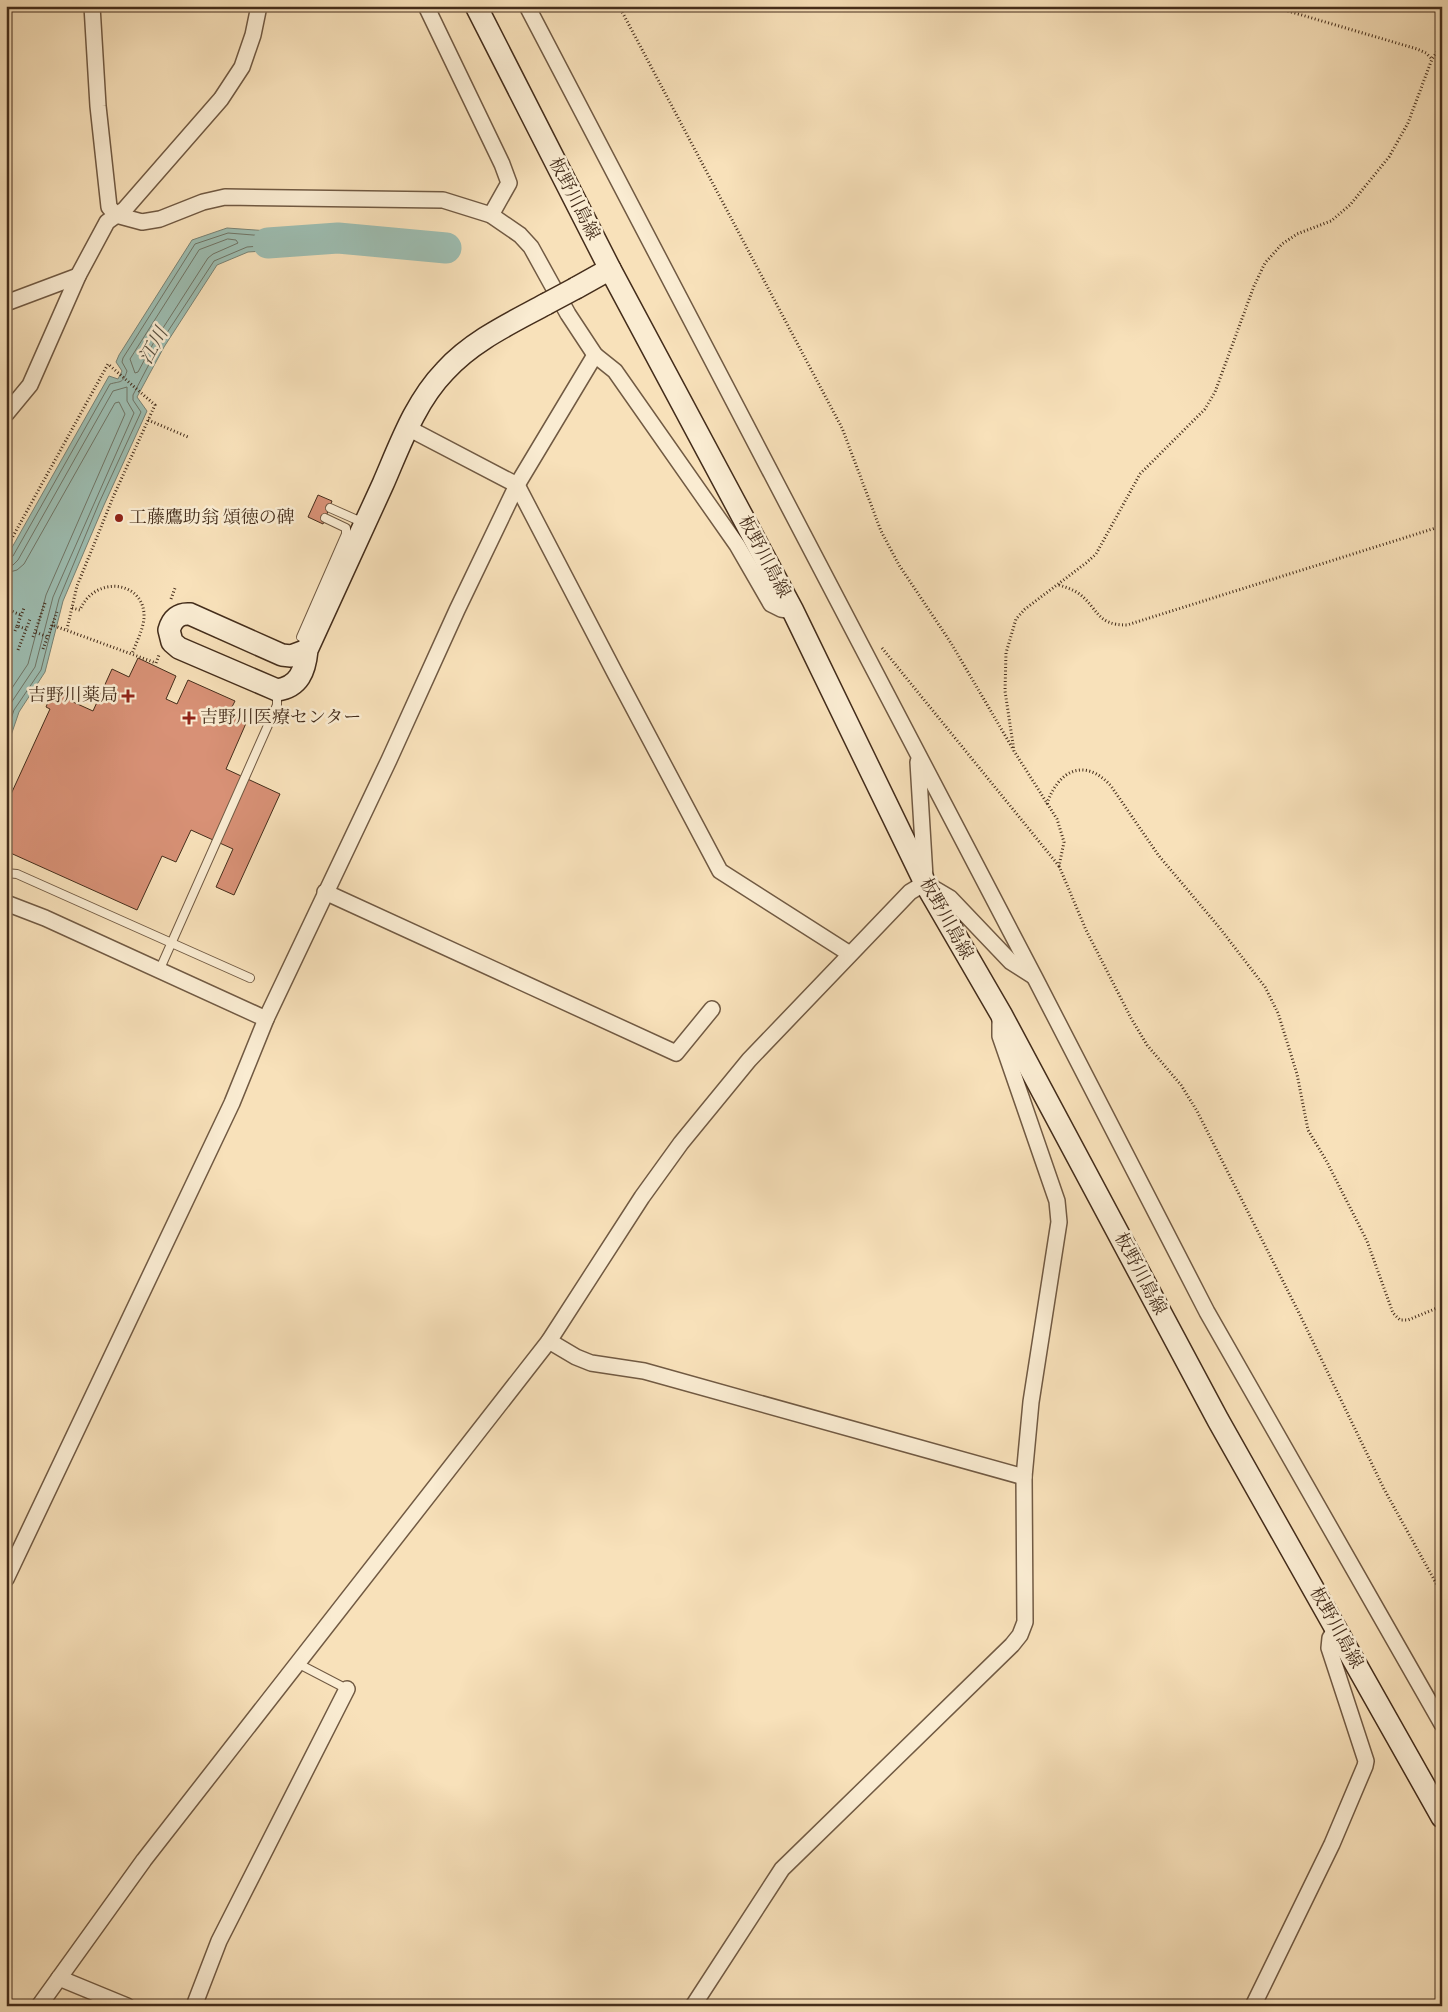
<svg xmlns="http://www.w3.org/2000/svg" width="1448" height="2012" viewBox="0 0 1448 2012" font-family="'IM FELL DW Pica','Noto Serif JP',serif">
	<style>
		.water { fill: #9dbdb1; stroke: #798375 }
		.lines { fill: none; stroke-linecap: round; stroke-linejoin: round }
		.shore { stroke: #707566; stroke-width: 1 }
		.river { stroke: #9dbdb1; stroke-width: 31 }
		.building { fill: #d89176; stroke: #442d1b }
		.lane-casing { stroke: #715a43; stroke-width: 10 }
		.street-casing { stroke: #715a43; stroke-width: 18 }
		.secondary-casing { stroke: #442d1b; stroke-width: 24 }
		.path { stroke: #442d1b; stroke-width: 3; stroke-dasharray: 1 2.5; stroke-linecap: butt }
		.lane { stroke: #faecd2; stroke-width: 8 }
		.street { stroke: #faecd2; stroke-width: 15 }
		.secondary { stroke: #faecd2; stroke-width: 21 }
		.secondary-bridge-casing { stroke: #442d1b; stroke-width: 24; stroke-linecap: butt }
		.secondary-bridge { stroke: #faecd2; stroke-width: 21 }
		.poi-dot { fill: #8f2418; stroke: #faecd2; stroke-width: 2 }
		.labels { text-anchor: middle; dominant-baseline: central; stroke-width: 5; stroke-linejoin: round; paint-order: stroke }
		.street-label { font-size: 18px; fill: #442d1b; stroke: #faecd2 }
		.poi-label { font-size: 18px; fill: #442d1b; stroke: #faecd2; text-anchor: start }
		.water-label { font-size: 19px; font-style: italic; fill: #5a5140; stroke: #faecd2 }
	</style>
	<rect width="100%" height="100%" fill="#f8e1ba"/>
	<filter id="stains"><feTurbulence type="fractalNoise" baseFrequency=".004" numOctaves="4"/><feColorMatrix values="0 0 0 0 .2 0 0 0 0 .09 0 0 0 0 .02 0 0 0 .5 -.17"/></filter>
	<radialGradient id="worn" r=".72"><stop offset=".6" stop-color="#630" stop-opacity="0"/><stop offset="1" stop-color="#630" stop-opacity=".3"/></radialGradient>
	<polygon class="water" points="227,228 311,234 310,248 248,252 217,265 164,347 137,397 147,411 104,505 63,601 45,672 19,712 6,750 6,558 109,376 118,379 122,371 116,362 119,355 192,240"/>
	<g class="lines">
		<g class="shore">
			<polygon points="228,239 236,240 238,243 213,254 208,258 154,342 138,372 135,373 130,359 199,250"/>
			<path d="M6,559l7,-3 97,-172c10,-3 13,0 17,-13l-5,-9 1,-4 72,-114 33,-11 75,6 -1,4 -55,4 -33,14 -55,84 -26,50v5l8,12 -42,91 -40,96 -18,71 -27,40 -8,24"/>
			<polyline points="6,566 13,565 18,560 113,391 127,387 127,401 134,413 53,597 35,667 9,706 6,714"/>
			<polyline points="6,573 17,570 24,564 115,403 119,402 125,414 46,595 28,664 6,697"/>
		</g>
		<polyline class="river" points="268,243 338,238 446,248"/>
	</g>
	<g class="building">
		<polygon points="318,495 332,501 323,524 308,517"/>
		<polygon points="138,658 176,676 166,699 177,704 188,680 235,701 232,707 240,710 238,716 247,721 226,769 280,794 234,895 216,887 233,849 191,830 176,862 162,856 137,910 6,851 6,805 50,709 46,707 55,686 75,695 73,702 93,711 112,669 129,677"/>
	</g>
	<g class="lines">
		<defs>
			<g id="lane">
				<polyline points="330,508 364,523"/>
				<polyline points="301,637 346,534 346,528 325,518"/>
				<polyline points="6,873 17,874 250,978"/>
				<polyline points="159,971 277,705 277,692"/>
				<polyline points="297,1663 347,1689"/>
			</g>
			<g id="street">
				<polyline points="92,6 98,106 109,207 116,215 142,222 160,219 203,202 225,197 443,200 491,215 520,235 531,247 568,314 595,355 615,371 737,545 771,604 781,609 793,611"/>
				<polyline points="426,6 502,164 509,183 491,215"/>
				<polyline points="527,6 1035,978 1207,1312 1442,1724"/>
				<polyline points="6,303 78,276"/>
				<polyline points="6,414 30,385 78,276 107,222 125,209 221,99 242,67 253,35 259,6"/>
				<polyline points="408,428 517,485 616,675 720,871 850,954"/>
				<polyline points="918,762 925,877"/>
				<polyline points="928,885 950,898 1011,962 1033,976"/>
				<polyline points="325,892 676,1053 712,1009"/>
				<polyline points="6,903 45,918 266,1019"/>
				<polyline points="549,1341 576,1357 591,1363 644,1371 1024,1477"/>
				<polyline points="6,1579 232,1103 266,1019 389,760 457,610 517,485 595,355"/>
				<polyline points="59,1978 127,2006"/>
				<polyline points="39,2006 144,1860 549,1341 642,1197 681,1143 749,1060 910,892 925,883"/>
				<polyline points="194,2006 219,1941 347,1689"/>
				<polyline points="693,2006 782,1869 1012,1645 1020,1635 1025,1622 1024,1477 1031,1402 1059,1222 1057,1201 1000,1036 1000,1015"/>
				<polyline points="1253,2006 1332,1844 1365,1766 1366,1761 1329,1648 1330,1638 1336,1628"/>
			</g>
			<g id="secondary">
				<polyline points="476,6 610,269 793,611 925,883 1001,1014 1218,1420 1442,1817"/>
				<polyline points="576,288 610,269"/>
				<path d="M307,650l-16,6 -9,-1 -92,-41c-11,-1 -18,5 -21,16l3,12 7,6 98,42c22,-3 28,-19 30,-40 25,-55 51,-111 76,-166 17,-39 32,-82 62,-113 27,-30 66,-48 101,-67"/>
			</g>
		</defs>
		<use href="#lane" class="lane-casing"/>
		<use href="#street" class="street-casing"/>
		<use href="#secondary" class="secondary-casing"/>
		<g class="path">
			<polyline points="619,6 842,428 881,531 899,565 951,643 1013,749"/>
			<polyline points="1271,6 1417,49 1426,53 1432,59"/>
			<polyline points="148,420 188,437"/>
			<polyline points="6,549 108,364 155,405 114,495 77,586 67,629"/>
			<path d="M1059,585c6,2 13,4 19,8 21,15 17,32 49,32l315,-99"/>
			<polyline points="171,599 175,588"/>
			<polyline points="45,603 35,632 48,637 52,625 156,663 159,655"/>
			<path d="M72,608l8,2c15,-36 66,-29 64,8 -1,12 -8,25 -12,36"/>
			<polyline points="6,609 21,615"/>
			<polyline points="17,626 24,608"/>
			<polyline points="52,626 57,612"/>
			<polyline points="15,631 17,626 26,629"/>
			<polyline points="33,637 35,632"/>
			<polyline points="882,648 1059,866 1064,842 1057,819 1014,751 1005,691 1006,653 1016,619 1025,609 1086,563 1096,554 1140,474 1205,409 1215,392 1254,286 1265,263 1282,244 1297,234 1331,221 1350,205 1389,157 1408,123 1432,59 1442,45"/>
			<polyline points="43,649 48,636"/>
			<polyline points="18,650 30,619"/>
			<path d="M1047,804c11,-34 38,-47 64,-18l48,70 60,71 46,60 13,26 19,61 11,56 19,32 40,79 26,72 7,7h8l34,-14"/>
			<polyline points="1059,866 1086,930 1131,1018 1147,1045 1181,1085 1197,1111 1301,1317 1384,1489 1442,1594"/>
		</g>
		<use href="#lane" class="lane"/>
		<use href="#street" class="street"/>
		<use href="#secondary" class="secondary"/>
		<defs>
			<polyline id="secondary-bridge" points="546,304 576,288"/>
		</defs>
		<use href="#secondary-bridge" class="secondary-bridge-casing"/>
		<use href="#secondary-bridge" class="secondary-bridge"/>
	</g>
	<g class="poi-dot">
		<circle cx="119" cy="518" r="5"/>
		<path d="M125.5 688.5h5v5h5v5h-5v5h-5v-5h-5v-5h5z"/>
		<path d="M186.5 710.5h5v5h5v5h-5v5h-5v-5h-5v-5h5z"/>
	</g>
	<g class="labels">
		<g class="street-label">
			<text transform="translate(574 199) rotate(63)">板野川島線</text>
			<text transform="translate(764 557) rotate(62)">板野川島線</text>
			<text transform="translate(946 919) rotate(61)">板野川島線</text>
			<text transform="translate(1140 1274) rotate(62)">板野川島線</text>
			<text transform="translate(1336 1628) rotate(61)">板野川島線</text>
		</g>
		<g class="poi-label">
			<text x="129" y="518">工藤鷹助翁 頌徳の碑</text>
			<text x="118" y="696" text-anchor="end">吉野川薬局</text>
			<text x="200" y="718">吉野川医療センター</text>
		</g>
		<g class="water-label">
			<text transform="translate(154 346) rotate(-61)">江川</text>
		</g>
	</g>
	<rect width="1448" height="2012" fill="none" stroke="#f8e1ba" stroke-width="25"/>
	<rect x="8" y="8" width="1433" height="1997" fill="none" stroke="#442d1b" stroke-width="2.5"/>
	<rect x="12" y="12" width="1423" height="1987" fill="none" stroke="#442d1b"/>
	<rect width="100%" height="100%" filter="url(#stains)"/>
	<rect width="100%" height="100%" fill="url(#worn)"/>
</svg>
